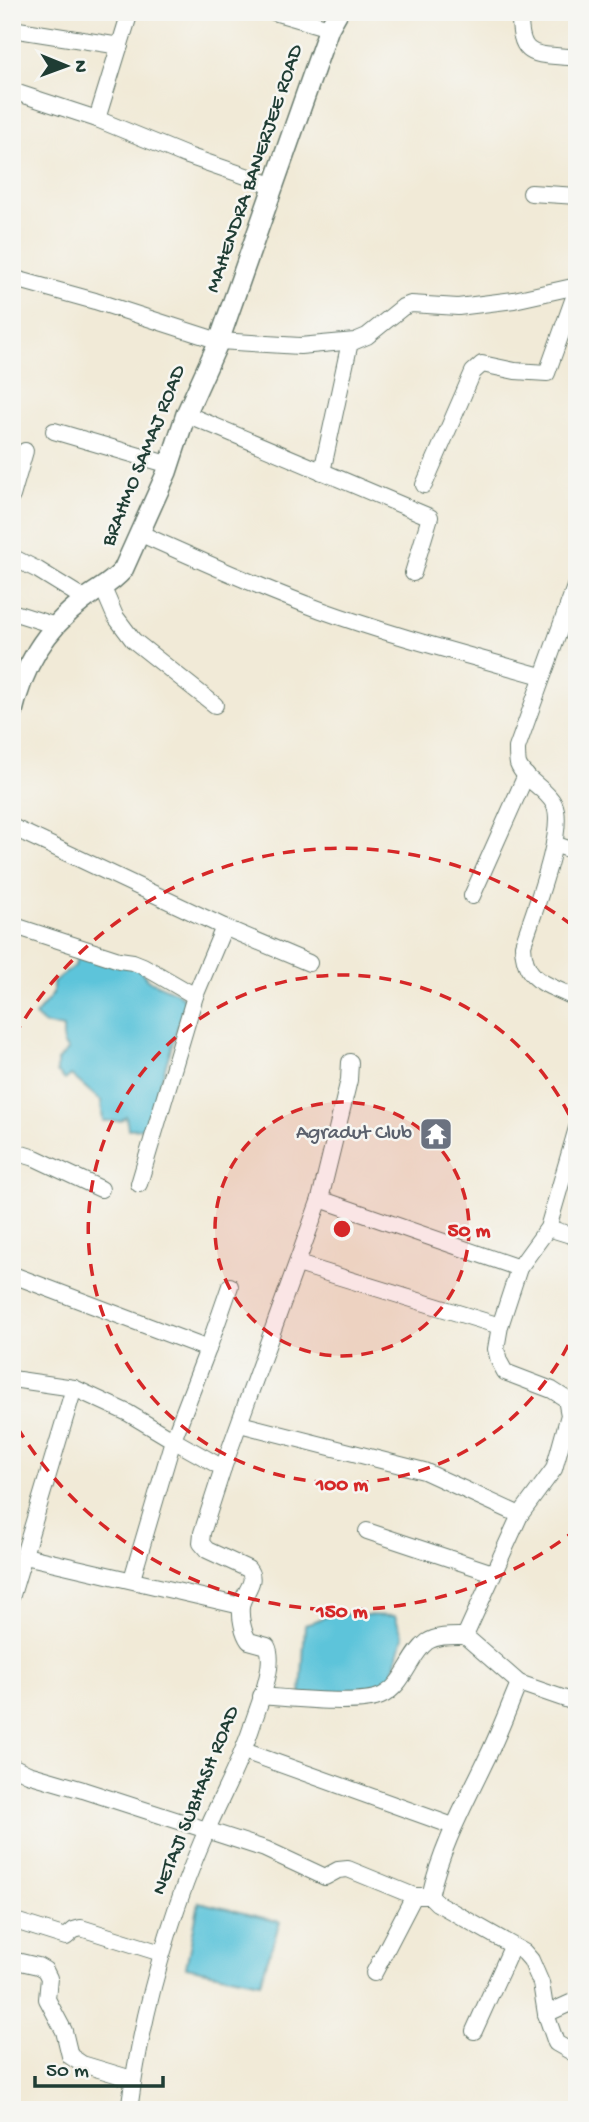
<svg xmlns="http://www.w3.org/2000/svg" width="589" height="2122" viewBox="0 0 589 2122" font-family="'Gochi Hand',sans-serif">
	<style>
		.water { fill: #5dc4da; stroke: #3e8087; stroke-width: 2 }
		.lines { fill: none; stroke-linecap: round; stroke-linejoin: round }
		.minor-casing { stroke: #687a6d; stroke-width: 18 }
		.tertiary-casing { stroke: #687a6d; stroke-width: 22 }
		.minor { stroke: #fff; stroke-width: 16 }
		.tertiary { stroke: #fff; stroke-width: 19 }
		.ring { fill: none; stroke: #d62828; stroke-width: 3.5; stroke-dasharray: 12 9 }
		.labels { text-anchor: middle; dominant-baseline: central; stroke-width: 5; stroke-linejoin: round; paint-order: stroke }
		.street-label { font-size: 21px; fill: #1f3d34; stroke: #f6f6f2 }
		.worship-label { font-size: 21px; fill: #5b616d; stroke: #f6f6f2; text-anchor: end }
		.centre { fill: #d62828; stroke: #f6f6f2; stroke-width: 3.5 }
		.ring-label { font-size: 21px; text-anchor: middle; font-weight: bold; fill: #d62828; stroke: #f6f6f2; stroke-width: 5; stroke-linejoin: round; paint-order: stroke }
	</style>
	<rect width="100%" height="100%" fill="#f6f6f2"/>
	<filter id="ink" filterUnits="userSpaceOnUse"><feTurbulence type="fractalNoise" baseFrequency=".0143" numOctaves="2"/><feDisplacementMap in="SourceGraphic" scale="14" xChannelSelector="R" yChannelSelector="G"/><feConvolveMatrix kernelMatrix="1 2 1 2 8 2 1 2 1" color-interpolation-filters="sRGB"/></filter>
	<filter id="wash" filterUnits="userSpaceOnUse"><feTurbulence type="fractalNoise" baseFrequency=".00686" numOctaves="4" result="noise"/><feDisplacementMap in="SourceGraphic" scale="28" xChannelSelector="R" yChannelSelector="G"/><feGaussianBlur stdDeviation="1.57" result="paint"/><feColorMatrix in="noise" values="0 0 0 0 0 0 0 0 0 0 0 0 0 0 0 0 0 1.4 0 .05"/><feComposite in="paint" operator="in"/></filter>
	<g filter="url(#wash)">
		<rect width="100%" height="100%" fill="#f1ead7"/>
		<g class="water">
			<polygon points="78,952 84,957 106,958 134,964 150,981 178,993 186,1001 146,1128 128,1129 126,1116 120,1121 103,1121 101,1101 71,1075 65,1080 57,1072 57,1061 68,1050 63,1044 63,1028 44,1024 35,1016 53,994 53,982 75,966"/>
			<polygon points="333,1614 395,1616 403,1637 390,1684 346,1694 301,1696 305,1625"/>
			<polygon points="199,1902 280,1922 260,1982 186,1967"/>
		</g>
	</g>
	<g filter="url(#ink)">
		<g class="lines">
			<defs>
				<g id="minor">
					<polyline points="274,12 329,28"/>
					<path d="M520,12c-1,50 16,41 57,46"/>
					<polyline points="12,29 120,46"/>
					<polyline points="12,91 97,119 185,155 275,186"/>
					<polyline points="97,119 130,12"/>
					<polyline points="531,193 577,196"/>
					<polyline points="12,278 95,301 219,341 300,346 355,341 367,336 403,307 411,304 458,307 514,300 577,286"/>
					<polyline points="186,414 430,517 413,573"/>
					<polyline points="54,431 170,465"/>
					<polyline points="322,472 350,342"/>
					<polyline points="424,485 473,372 482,364 515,371 547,373 577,289"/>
					<polyline points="12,496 25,451"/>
					<path d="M139,533c60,27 120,54 182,77 72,26 146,45 220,66"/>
					<polyline points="12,557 38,570 85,599"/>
					<path d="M577,581l-60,167c0,4 0,11 1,16 6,16 28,24 36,40 13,25 -22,112 -31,141 1,39 25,38 54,54"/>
					<polyline points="103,588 115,616 133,640 215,705"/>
					<polyline points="12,612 56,626"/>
					<polyline points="12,827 224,927 309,963"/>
					<polyline points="554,844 577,852"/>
					<polyline points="472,896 526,775"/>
					<polyline points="12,925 119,960 133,962 143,966 195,996"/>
					<polyline points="12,1151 35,1158 101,1189"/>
					<polyline points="139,1184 195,996 224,927"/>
					<polyline points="320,1199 519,1268"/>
					<polyline points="548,1228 577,1237"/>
					<polyline points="298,1264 500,1326"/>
					<path d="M13,1275l195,74 -35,91 50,28 -21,65 -1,10 6,7 41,19c11,13 -6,24 -7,38 -1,10 2,26 8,34l18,5c10,18 -10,63 -16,83 -12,36 -30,68 -45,103 -38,88 -64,182 -77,278"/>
					<polyline points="208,1349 230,1286"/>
					<polyline points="12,1379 74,1388 128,1413 173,1440 132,1579"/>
					<polyline points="240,1424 424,1471 520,1515"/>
					<polyline points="223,1468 320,1199 349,1080 350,1062"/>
					<polyline points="367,1531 493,1573"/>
					<polyline points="25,1556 241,1606"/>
					<polyline points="12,1595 74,1388"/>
					<polyline points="465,1636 520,1515 554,1469 569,1415 566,1399 552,1390 505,1372 499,1361 496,1349 500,1326 519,1268 548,1228 577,1128"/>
					<polyline points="465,1636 519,1683 577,1703"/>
					<path d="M519,1683c-11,26 -21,53 -34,79 -21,44 -44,86 -55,134l7,7 87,49 7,8 10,23 5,31 10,29 21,12"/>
					<path d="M261,1696c26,2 99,10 120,0 23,-10 28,-40 46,-54 10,-7 26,-6 38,-6"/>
					<polyline points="244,1751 453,1826"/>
					<polyline points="12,1766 28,1774 83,1790 265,1849 325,1877 338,1870 348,1869 414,1896 430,1896"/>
					<polyline points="12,1920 66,1937 74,1930 81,1928 161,1953"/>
					<polyline points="12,1960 38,1966 45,1970 49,1978 47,1999 64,2031 70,2056 82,2064 132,2079"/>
					<polyline points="374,1973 414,1896"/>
					<polyline points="546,2014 577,2000"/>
					<polyline points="474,2031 512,1947"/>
				</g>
				<path id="tertiary" d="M12,715c11,-48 32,-85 72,-115 14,-11 27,-16 39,-30l44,-98 19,-58 33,-73 110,-313 9,-16"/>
			</defs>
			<use href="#minor" class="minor-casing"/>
			<use href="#tertiary" class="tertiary-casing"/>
			<use href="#minor" class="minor"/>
			<use href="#tertiary" class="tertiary"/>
		</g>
	</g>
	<circle cx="342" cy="1229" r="127" fill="#d62828" fill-opacity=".12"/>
	<g class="ring">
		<circle cx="342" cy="1229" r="127"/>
		<path d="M577 1326A254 254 0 1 1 577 1132"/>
		<path d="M577 1529A381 381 0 0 1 14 1422M14 1036A381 381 0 0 1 577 929"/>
	</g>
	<defs>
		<symbol id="temple-square" viewBox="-11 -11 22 22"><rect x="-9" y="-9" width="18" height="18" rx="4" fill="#6b7280" stroke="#f6f6f2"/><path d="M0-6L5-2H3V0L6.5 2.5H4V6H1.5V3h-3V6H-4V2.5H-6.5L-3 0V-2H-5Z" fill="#fff"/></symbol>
	</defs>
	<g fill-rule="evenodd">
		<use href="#temple-square" x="417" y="1115" width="38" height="38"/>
	</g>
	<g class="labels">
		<g class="street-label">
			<text transform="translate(256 169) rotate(-71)">MAHENDRA BANERJEE ROAD</text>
			<text transform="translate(145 456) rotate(-68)">BRAHMO SAMAJ ROAD</text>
			<text transform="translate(197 1801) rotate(-68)">NETAJI SUBHASH ROAD</text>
		</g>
		<g class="worship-label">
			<text x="412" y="1134">Agradut Club</text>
		</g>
	</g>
	<circle cx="342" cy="1229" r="10" class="centre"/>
	<g class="ring-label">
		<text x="469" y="1236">50 m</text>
		<text x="342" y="1490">100 m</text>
		<text x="342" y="1617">150 m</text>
	</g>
	<rect width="589" height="2122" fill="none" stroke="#f6f6f2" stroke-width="42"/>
	<g transform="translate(66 66) rotate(91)" stroke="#f6f6f2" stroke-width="5" paint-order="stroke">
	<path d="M0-5L12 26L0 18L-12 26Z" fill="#1f3d34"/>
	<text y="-10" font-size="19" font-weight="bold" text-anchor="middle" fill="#1f3d34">N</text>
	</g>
	<path d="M35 2076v10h128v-10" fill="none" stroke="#1f3d34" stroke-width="3.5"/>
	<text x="46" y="2076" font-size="21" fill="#1f3d34" stroke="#f6f6f2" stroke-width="5" paint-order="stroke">50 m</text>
</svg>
